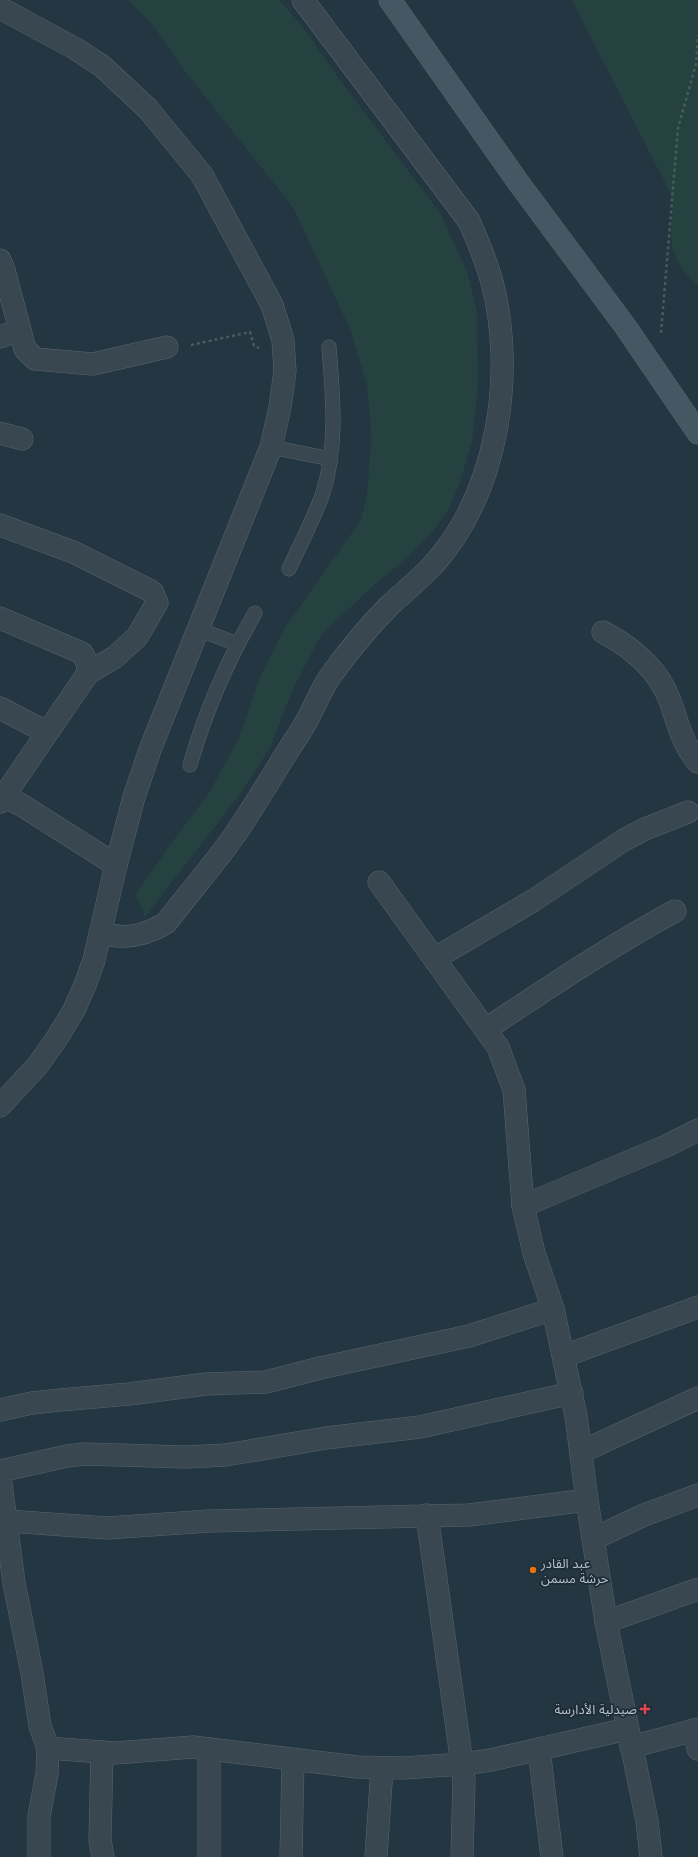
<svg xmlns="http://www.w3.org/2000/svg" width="698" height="1857" viewBox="0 0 698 1857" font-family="Inter,'Noto Sans Arabic',sans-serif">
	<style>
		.green { fill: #264240 }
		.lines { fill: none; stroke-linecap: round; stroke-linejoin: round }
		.lane-casing { stroke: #56656e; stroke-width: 15 }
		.street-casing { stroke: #56656e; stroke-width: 23 }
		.secondary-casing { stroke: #56656e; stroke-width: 23 }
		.path { stroke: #455e5c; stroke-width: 2.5; stroke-dasharray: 3 3; stroke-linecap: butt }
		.lane { stroke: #394751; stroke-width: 14 }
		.street { stroke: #394751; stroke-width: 22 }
		.secondary { stroke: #465764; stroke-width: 22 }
		.food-dot { fill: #e8710a; stroke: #1d2c36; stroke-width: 1.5 }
		.health-dot { fill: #e0444e; stroke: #1d2c36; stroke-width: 1.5 }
		.labels { text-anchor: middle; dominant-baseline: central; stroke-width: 3.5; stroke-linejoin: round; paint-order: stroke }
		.poi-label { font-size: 13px; fill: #b5c2cb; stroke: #1d2c36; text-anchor: start }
	</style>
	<rect width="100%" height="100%" fill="#243641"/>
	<g class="green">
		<polygon points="128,0 279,0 300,23 337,76 440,213 467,272 477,311 478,383 472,442 459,485 448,510 433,531 407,558 374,585 321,635 292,691 271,746 243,790 145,917 136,894 170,845 209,793 239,738 259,680 286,626 361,520 367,494 371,442 370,414 367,385 351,331 294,209 185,71 152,24"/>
		<path d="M572,0h126v285c-16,-13 -28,-32 -27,-53 1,-17 4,-24 -1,-40z"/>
	</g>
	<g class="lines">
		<defs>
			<g id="lane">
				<polyline points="271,447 331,459"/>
				<path d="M289,569c11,-24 24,-49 33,-73 16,-49 11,-99 7,-149"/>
				<polyline points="198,629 237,644"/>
				<path d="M190,765c16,-56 36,-102 65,-152"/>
			</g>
			<g id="street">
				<polyline points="0,8 76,49 102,66 148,109 202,175 272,305 283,340 285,371 280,407 271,447 151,747 134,797 116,865 94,960 85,985 74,1010 57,1038 38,1065 0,1106"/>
				<polyline points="0,260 4,270 25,349 35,359 93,364 167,347"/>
				<polyline points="0,337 19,330"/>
				<polyline points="0,433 22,439"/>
				<polyline points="0,525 73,552 149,590 153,593 157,603 137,637 115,657 88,673 0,802"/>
				<polyline points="0,618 82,653 87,662 88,673"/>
				<path d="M603,632c28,15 56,38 67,69 8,22 12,43 28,61"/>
				<polyline points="0,708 46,732"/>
				<polyline points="0,794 23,806 116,865"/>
				<polyline points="379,882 498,1047 514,1090 523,1206 534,1253 553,1309 576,1416 587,1500 606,1622 647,1821 651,1857"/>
				<path d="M101,933c24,7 44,3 65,-10 22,-29 47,-57 68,-87 20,-29 38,-60 57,-90 5,-8 11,-16 15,-24 8,-14 14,-30 23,-44 18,-25 38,-50 60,-72 15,-14 31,-27 45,-42 64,-72 82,-190 58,-282 -6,-21 -14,-41 -23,-61l-166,-221"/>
				<polyline points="434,959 534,900 624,840 645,829 688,812"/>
				<path d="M486,1029c62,-41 124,-83 189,-118"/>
				<polyline points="523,1206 666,1146 698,1130"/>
				<polyline points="564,1356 698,1307"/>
				<polyline points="0,1410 32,1403 60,1400 129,1394 206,1384 266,1382 320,1368 469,1336 553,1309"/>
				<polyline points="581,1452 698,1398"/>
				<polyline points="0,1471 67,1456 85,1454 186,1457 226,1455 326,1438 420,1427 572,1393"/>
				<polyline points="0,1476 14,1583 32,1673 40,1726 48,1748 47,1774 39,1816 39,1857"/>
				<polyline points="7,1521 107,1528 210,1521 469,1515 587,1500"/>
				<polyline points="593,1539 644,1515 698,1495"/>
				<polyline points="606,1622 698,1589"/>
				<polyline points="694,1730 698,1749"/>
				<polyline points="631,1747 698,1729"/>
				<polyline points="48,1748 115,1753 193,1747 357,1767 404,1768 462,1764 427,1515"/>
				<polyline points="539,1749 552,1857"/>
				<polyline points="102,1752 100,1840 103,1857"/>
				<polyline points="209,1857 209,1749"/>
				<polyline points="291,1857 293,1760"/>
				<polyline points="376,1857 382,1768"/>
				<polyline points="462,1857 464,1780 462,1764 491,1760 627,1729"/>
			</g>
			<polyline id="secondary" points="390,0 518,182 625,326 698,433"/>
		</defs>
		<use href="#lane" class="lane-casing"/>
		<use href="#street" class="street-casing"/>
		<use href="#secondary" class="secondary-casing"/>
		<g class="path">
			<polyline points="661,333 678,128 696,64 698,35"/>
			<polyline points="191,345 250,332 254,346 259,348"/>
		</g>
		<use href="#lane" class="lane"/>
		<use href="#street" class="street"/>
		<use href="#secondary" class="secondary"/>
	</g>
	<circle class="food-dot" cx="533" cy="1570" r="4"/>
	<path class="health-dot" d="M643 1703h4v4h4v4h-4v4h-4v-4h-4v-4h4z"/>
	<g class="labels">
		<g class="poi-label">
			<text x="541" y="1563">عبد القادر<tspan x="541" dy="15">حرشة مسمن</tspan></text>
			<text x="637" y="1709" text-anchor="end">صيدلية الأدارسة</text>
		</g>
	</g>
</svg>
